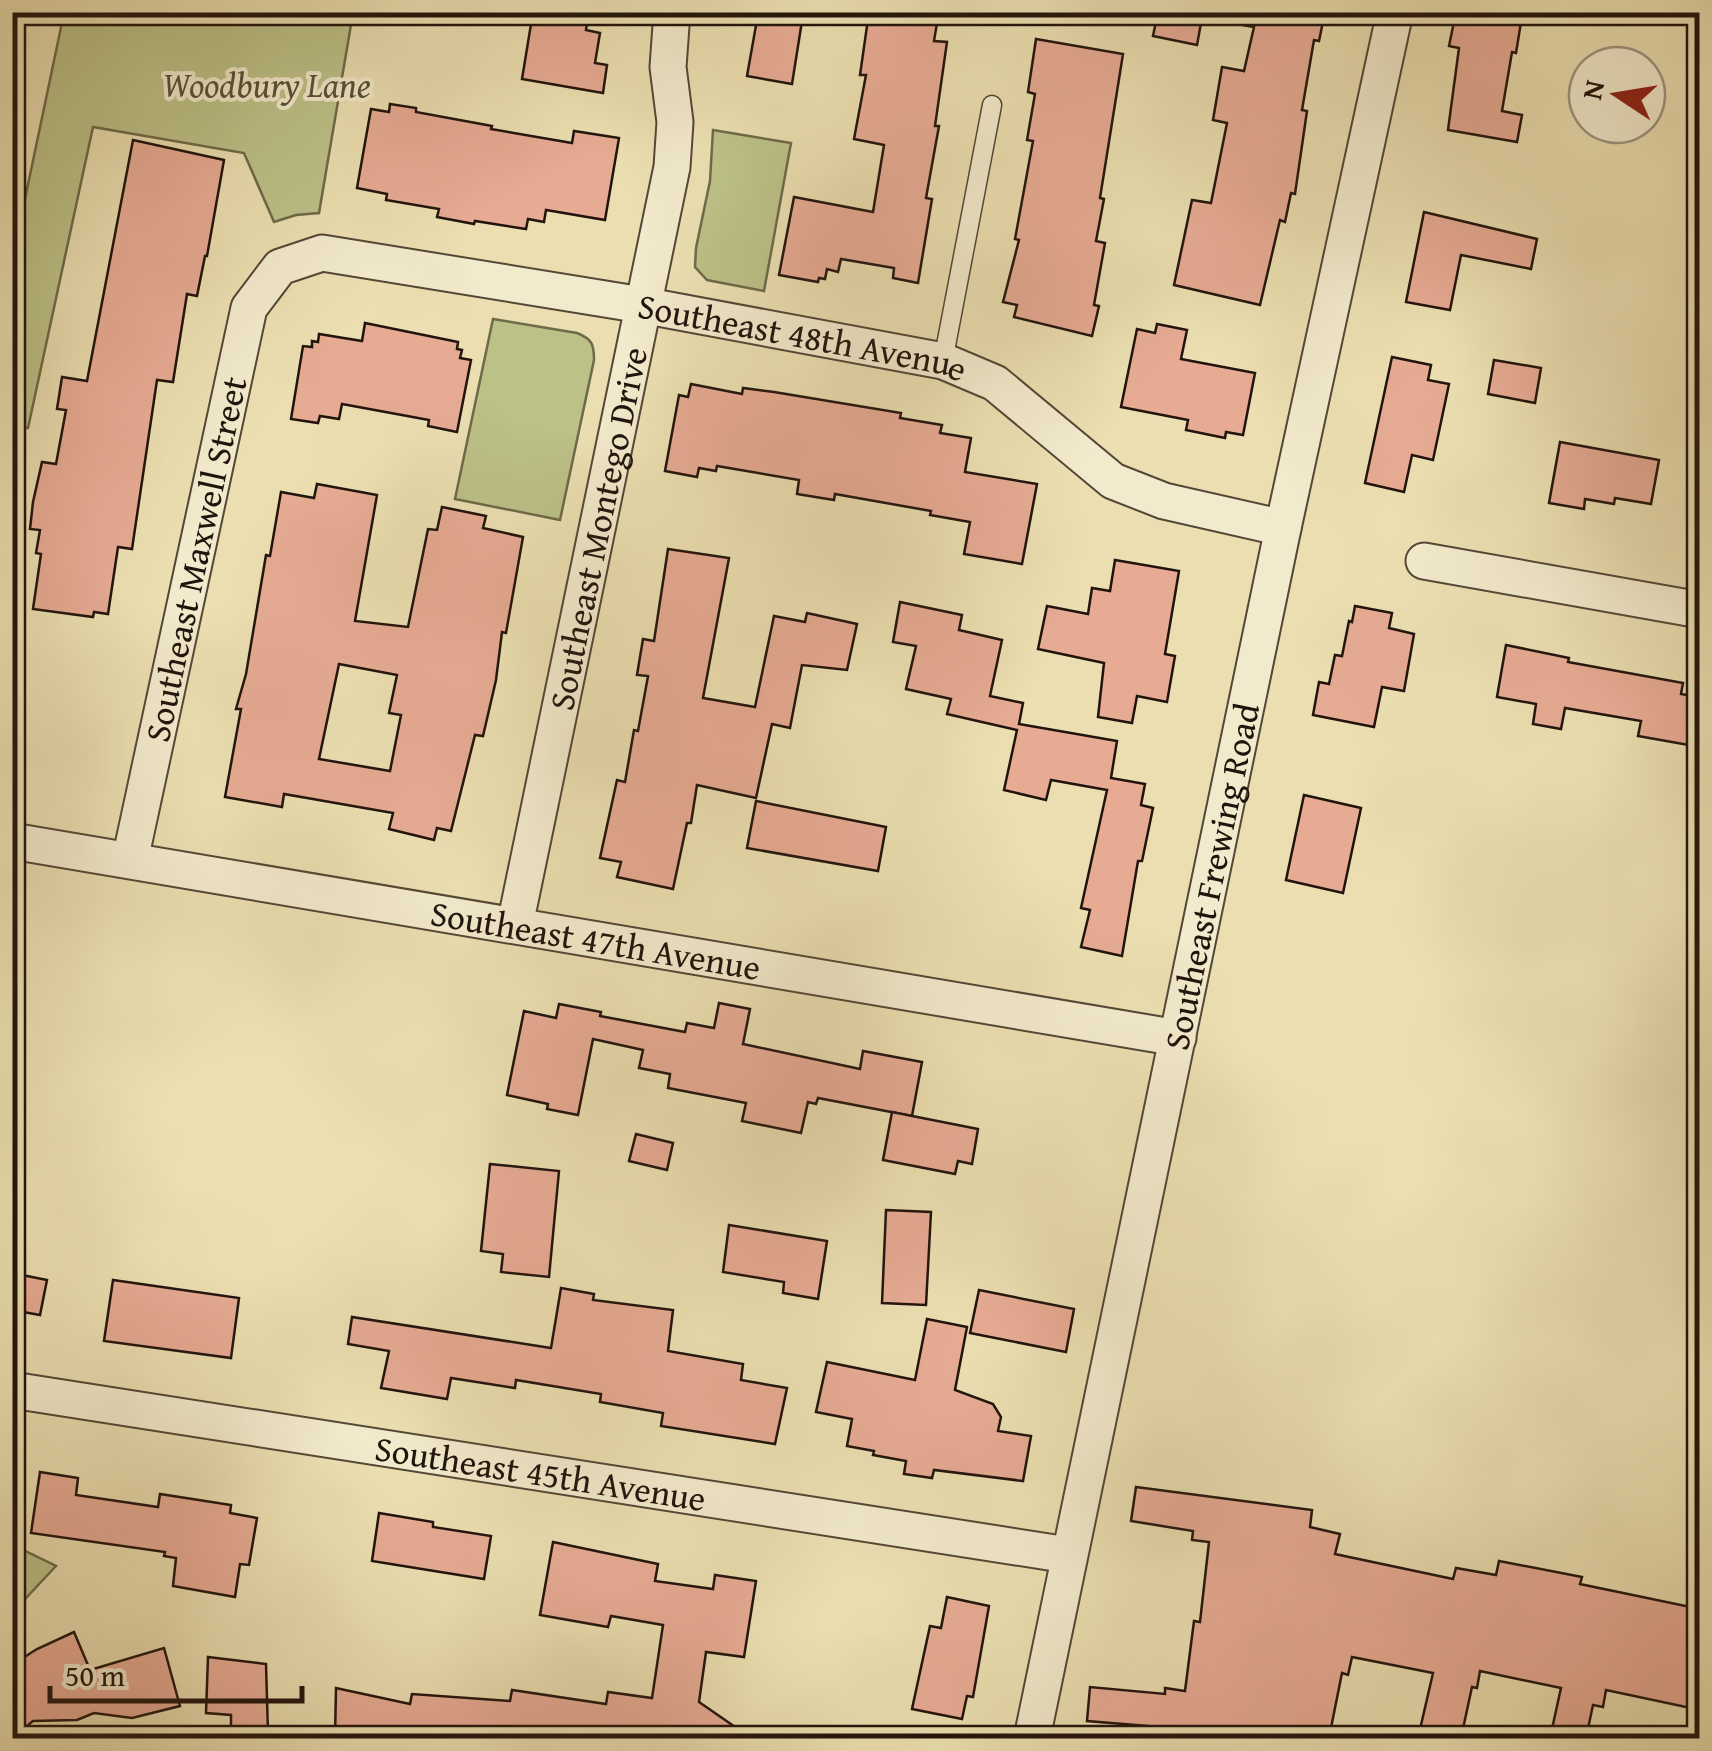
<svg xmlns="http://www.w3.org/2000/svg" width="1712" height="1751" viewBox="0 0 1712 1751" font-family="'Gentium Book Plus',serif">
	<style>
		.green { fill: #bcc188; stroke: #6e6a4a; stroke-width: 2.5 }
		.building { fill: #e7ab94; stroke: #21140d; stroke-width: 2.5; fill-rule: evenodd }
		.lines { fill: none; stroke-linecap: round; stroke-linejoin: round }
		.lane-casing { stroke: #544736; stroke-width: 21 }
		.street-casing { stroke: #544736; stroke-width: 39 }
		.lane { stroke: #f2eacc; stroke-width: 18 }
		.street { stroke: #f2eacc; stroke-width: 35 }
		.labels { text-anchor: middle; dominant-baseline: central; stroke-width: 8; stroke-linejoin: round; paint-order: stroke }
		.park-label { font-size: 35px; font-style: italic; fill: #575138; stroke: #f2eacc }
		.street-label { font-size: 35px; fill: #21140d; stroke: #f2eacc }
	</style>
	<rect width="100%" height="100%" fill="#ebdfb1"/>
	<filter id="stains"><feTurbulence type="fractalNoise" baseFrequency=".002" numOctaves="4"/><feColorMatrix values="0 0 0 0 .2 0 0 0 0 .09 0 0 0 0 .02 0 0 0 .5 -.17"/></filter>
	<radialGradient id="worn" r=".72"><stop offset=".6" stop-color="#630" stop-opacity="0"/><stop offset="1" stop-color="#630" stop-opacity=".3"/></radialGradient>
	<g class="green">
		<polygon points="64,13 353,13 319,213 296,215 274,222 244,153 93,127 28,428 13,425 13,256"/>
		<polygon points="713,130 791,143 764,291 707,280 695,267 696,248 710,181"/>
		<path d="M493,319l84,14c15,6 17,11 17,27l-34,160 -105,-21z"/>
		<polygon points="13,1545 56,1566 13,1612 12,1545"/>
	</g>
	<g class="building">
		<polygon points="533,12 589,12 586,30 600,33 595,63 607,65 603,93 522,79"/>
		<polygon points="869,12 938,17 934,41 947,42 935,126 939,126 926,198 932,199 918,283 893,278 894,268 841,259 838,272 827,269 825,279 819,278 818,282 779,275 794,197 873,212 884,145 854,139 866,75 860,75"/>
		<polygon points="1158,12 1203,12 1197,45 1153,36"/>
		<polygon points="1243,12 1325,12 1319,41 1314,40 1302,110 1307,111 1295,194 1291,193 1285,222 1280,220 1260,305 1174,285 1192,200 1211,203 1227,123 1213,120 1222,67 1244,71 1254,27 1242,25"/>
		<polygon points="1456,12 1500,12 1522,16 1516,53 1512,52 1502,111 1522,115 1517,142 1448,130 1459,48 1449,46"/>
		<polygon points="758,14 802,21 792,84 747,76"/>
		<polygon points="1036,39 1123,54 1100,198 1104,199 1096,241 1105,243 1094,305 1099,306 1092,336 1014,317 1017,305 1003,302 1019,240 1015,239 1033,141 1027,140 1035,94 1028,92"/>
		<polygon points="390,104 416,108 416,112 492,126 491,129 572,143 574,131 619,138 605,220 546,210 544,222 528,219 526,229 475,221 474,224 437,217 439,209 386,200 387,194 357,188 371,109 389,112"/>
		<polygon points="133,140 224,160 207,256 205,256 197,296 187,294 173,382 157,380 132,549 118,547 108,614 94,612 93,617 33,609 41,554 36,553 40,530 30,529 33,502 42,462 56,464 66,410 57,409 62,377 87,381"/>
		<polygon points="1424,212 1537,239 1531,269 1461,255 1450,310 1406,302"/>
		<polygon points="365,323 458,342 457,349 462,350 460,358 471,360 457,432 428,426 429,420 342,404 339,419 320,416 318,423 291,419 303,346 312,347 312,341 318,342 319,334 362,341"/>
		<polygon points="1157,324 1187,330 1181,359 1255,373 1243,435 1226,432 1225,438 1186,430 1188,420 1121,407 1137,329 1155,333"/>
		<polygon points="1392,357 1431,365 1428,380 1449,384 1433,460 1412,455 1404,492 1365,483"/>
		<polygon points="1494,360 1541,368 1535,403 1488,394"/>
		<polygon points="691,384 742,394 743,388 774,392 901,413 900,418 942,425 940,433 971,438 965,472 1037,484 1022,564 964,554 970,522 930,515 931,511 835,494 834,500 797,494 799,480 717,466 716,471 699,468 697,477 665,471 679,395 688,397"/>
		<polygon points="1560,442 1659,460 1651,504 1615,498 1614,504 1585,499 1584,509 1549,503"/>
		<path d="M317,484l60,11 -22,126 53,6 20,-98 9,1 5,-23 44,9 -3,12 40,9 -17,96 -4,-1 -6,48 -13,56 -8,-1 -24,96 -14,-3 -3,12 -45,-11 4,-16 -109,-19 -2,13 -57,-10 16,-88h-5l10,-35 20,-119 4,1 11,-64 33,6zM339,664l58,11 -8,38 12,2 -11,56 -71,-12z"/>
		<polygon points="668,549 729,558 703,698 755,707 774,616 805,622 807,613 857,624 847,670 802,665 790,728 772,724 756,798 697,785 691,823 687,823 673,889 617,877 621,862 600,858 617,780 625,782 634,730 638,731 648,676 637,675 643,639 654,641"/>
		<polygon points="1115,560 1179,571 1165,654 1175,656 1167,702 1137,696 1132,723 1098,717 1104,663 1038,649 1047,606 1088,614 1092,588 1110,591"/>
		<polygon points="900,602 962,615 959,630 1002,640 990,696 1023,703 1019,724 1117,741 1111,778 1145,784 1141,805 1153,808 1142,861 1138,861 1122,956 1081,947 1090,910 1081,908 1107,790 1051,780 1046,800 1004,790 1017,730 947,714 951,699 906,689 916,646 893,642"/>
		<polygon points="1355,606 1392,613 1389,628 1414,634 1404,691 1382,687 1374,727 1313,715 1319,682 1329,684 1335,655 1342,656 1349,621 1352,622"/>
		<polygon points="1506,645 1569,658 1568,662 1683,683 1681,694 1700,697 1700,747 1638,736 1641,721 1565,708 1561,729 1533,724 1536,704 1497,697"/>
		<polygon points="1304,795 1361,808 1343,893 1286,880"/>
		<polygon points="756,801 886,827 878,871 747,848"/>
		<polygon points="719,1003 750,1009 743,1044 860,1069 863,1051 922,1062 912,1116 818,1098 816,1104 808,1102 801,1133 742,1121 746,1103 668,1088 670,1074 639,1068 643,1050 593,1039 578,1115 547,1109 548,1104 507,1095 524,1011 556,1018 559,1004 601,1012 600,1016 685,1032 687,1023 714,1028"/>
		<polygon points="892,1112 978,1129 972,1164 958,1161 955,1174 883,1160"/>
		<polygon points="636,1134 673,1143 667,1170 629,1161"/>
		<polygon points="490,1164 559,1171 549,1277 501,1272 503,1254 481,1251"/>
		<polygon points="886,1210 931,1212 926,1305 882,1303"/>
		<polygon points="729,1225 827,1241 818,1299 783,1293 784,1282 723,1272"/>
		<polygon points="12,1273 47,1280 40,1315 12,1310"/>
		<polygon points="113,1280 239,1298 231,1358 104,1341"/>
		<polygon points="561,1288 594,1294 593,1300 673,1310 668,1351 743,1364 741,1380 787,1388 775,1444 661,1426 663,1413 600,1402 601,1394 516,1380 515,1388 451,1378 447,1399 381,1388 389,1351 348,1344 352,1317 551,1348"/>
		<polygon points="979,1290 1074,1309 1066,1352 970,1333"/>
		<polygon points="927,1319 967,1327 955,1390 993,1404 1001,1417 998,1431 1031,1436 1023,1481 934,1470 932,1478 904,1474 906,1461 873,1455 874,1451 847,1446 852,1419 816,1412 827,1362 915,1380"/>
		<polygon points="40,1472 78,1478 76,1495 158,1507 160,1494 231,1505 230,1513 257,1518 249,1565 240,1564 235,1597 173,1586 176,1558 164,1556 165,1552 31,1533"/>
		<polygon points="1136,1487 1312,1510 1310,1527 1340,1534 1335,1554 1453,1579 1456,1568 1496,1575 1499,1561 1582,1577 1580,1584 1700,1609 1700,1710 1606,1690 1603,1707 1593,1705 1586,1738 1550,1738 1561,1688 1480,1671 1477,1688 1472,1687 1461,1738 1418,1738 1433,1673 1352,1657 1348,1675 1342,1673 1329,1738 1222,1738 1160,1727 1087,1721 1090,1687 1165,1694 1165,1688 1185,1691 1194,1621 1200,1622 1209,1542 1192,1540 1193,1531 1131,1521"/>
		<polygon points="379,1513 433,1522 433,1527 491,1536 484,1579 372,1561"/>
		<polygon points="553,1542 658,1564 655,1581 713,1589 715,1575 756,1581 744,1657 706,1652 699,1702 751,1738 335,1738 336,1688 410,1704 412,1694 510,1701 512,1690 606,1704 608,1692 652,1698 663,1625 611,1616 608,1627 540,1615"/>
		<polygon points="947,1597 989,1606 973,1697 967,1696 962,1719 912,1709 930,1626 941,1628"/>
		<polygon points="74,1632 90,1670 164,1648 180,1706 132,1718 94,1713 77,1720 33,1721 12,1738 12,1665 37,1649"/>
		<polygon points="208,1657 266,1664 268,1733 231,1733 231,1715 206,1713"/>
	</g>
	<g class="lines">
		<defs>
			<polyline id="lane" points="943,361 992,105"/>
			<g id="street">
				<polyline points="1424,561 1700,610"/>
				<path id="s1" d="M12,841l1166,197"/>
				<path id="s2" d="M130,860l119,-552 31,-41 42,-14 320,52 301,56 52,22 118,98 51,20 119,27"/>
				<path id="s3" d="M515,925l157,-758 3,-45 -7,-55 4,-55"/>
				<path id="s4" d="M12,1390l1056,165"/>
				<path id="s5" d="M1032,1738l251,-1210 112,-516"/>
			</g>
		</defs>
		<use href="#lane" class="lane-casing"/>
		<use href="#street" class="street-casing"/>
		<use href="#lane" class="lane"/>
		<use href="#street" class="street"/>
	</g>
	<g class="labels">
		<g class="park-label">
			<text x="267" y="84">Woodbury Lane</text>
		</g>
		<g class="street-label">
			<text stroke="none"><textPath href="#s2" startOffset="1148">Southeast 48th Avenue</textPath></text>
			<text stroke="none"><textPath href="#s3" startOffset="405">Southeast Montego Drive</textPath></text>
			<text stroke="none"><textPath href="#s2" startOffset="308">Southeast Maxwell Street</textPath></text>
			<text stroke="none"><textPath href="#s5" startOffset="880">Southeast Frewing Road</textPath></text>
			<text stroke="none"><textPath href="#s1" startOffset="592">Southeast 47th Avenue</textPath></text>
			<text stroke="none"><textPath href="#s4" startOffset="535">Southeast 45th Avenue</textPath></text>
		</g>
	</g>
	<rect width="1712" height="1751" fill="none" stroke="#ebdfb1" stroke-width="50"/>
	<rect x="15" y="15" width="1682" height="1721" fill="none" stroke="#21140d" stroke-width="5"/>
	<rect x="25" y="25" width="1662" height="1701" fill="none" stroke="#21140d" stroke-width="2.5"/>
	<g transform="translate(1617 95) rotate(282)"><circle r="48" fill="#f2eacc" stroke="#9e9480" stroke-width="2.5"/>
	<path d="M0-8L18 38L0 25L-18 38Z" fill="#8f2418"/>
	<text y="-15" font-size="28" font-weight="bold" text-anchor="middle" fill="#21140d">N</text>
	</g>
	<path d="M50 1686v15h252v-15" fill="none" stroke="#21140d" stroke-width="5"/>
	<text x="65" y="1686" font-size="30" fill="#21140d" stroke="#f2eacc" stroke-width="8" paint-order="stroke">50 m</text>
	<rect width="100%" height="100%" filter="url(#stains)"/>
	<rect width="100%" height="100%" fill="url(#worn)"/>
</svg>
